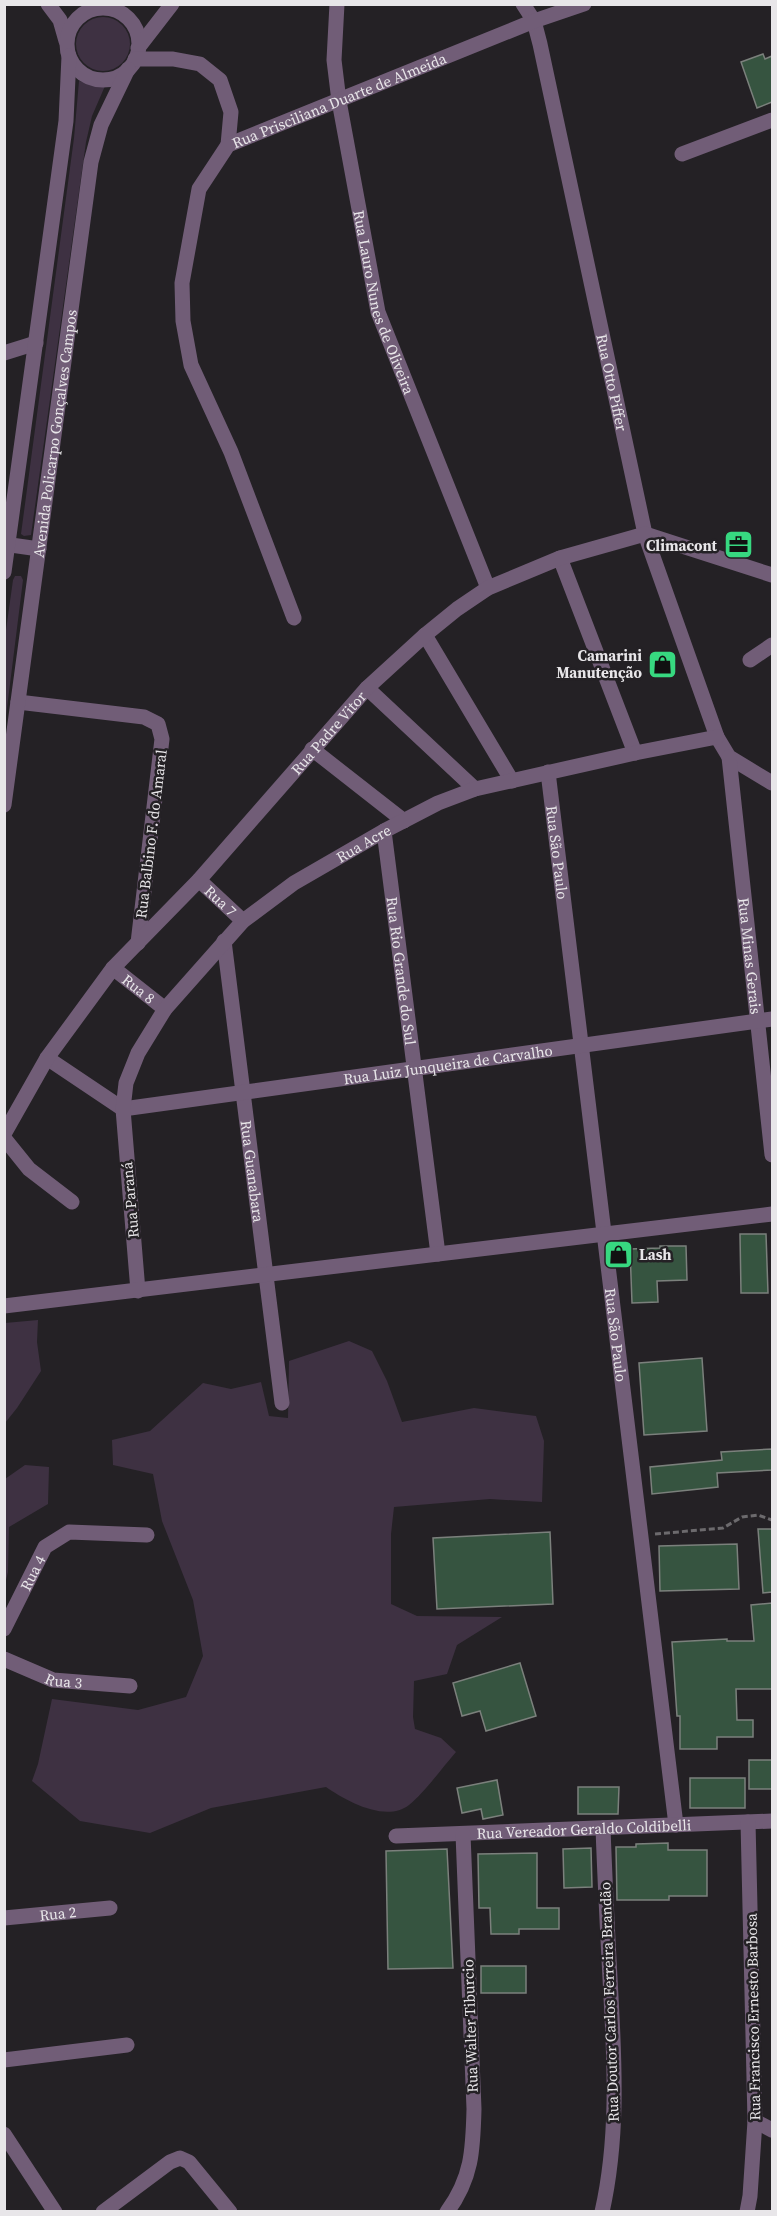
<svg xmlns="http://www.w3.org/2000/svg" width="777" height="2216" viewBox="0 0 777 2216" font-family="'Source Serif 4',serif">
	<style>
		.green { fill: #3e3142 }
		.building { fill: #365440; stroke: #7b807c; stroke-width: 1.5 }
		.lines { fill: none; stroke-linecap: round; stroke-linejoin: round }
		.path { stroke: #6c6a6d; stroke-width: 3; stroke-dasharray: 6 3; stroke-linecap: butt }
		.minor { stroke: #715d77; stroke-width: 15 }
		.labels { text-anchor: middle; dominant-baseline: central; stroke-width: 5; stroke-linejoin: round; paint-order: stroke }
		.street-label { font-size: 15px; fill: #e8e6e9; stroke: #242125 }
		.poi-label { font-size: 15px; font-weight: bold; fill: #e8e6e9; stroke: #242125; text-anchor: end }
	</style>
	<rect width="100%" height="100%" fill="#242125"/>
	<g class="green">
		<circle cx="103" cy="44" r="27"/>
		<polygon points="79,81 105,86 92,116 86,142 31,535 24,536 21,534 74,138"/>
		<polygon points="15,576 21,576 23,580 5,724 4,644 13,580"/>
		<polygon points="38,1320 37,1342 41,1371 17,1408 5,1423 5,1323"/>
		<path d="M349,1341l23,10 15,30 15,41 72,-14 62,8 8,25 -2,61 -52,-3 -96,8 -3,27v70l26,12 85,1 -45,28 -10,29 -33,7 -1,36 2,12 26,9 15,14c-14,16 -32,41 -47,53 -23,18 -63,-4 -83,-18l-115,21 -61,25 -70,-12 -48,-40 6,-17 14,-65 86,11 48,-13 17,-41 -10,-56 -31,-79 -9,-47 -40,-9 -1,-25 38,-9 53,-48 28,6 30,-7 8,34 19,2 1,-57z"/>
		<polygon points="25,1465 49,1467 48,1504 9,1527 8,1572 5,1584 5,1479"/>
	</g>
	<g class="building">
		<polygon points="763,54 765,59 772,56 772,102 757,108 741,62"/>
		<polygon points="740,1234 766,1234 768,1293 741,1293"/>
		<polygon points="660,1246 686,1246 687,1280 657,1281 658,1302 632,1303 630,1249 660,1248"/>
		<polygon points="702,1358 707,1431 644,1435 639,1363"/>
		<polygon points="772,1449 772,1470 717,1473 718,1487 652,1494 650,1467 722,1460 721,1452"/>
		<polygon points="758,1529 772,1529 772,1592 763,1593"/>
		<polygon points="550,1532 553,1604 437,1609 433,1538"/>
		<polygon points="737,1544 739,1589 660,1591 659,1546"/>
		<polygon points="772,1603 772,1689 736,1689 737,1720 753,1720 753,1737 717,1737 717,1749 680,1749 680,1716 677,1716 672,1642 727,1639 727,1641 754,1641 751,1605"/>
		<polygon points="520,1663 536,1716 486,1731 480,1711 462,1716 453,1683"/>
		<rect x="749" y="1760" width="23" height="29"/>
		<rect x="690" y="1778" width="55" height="30"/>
		<polygon points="497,1780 503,1815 483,1819 481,1809 462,1813 457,1788"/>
		<polygon points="578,1787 619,1787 618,1814 578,1814"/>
		<polygon points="668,1843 668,1850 707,1850 707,1896 669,1896 669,1900 617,1900 616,1847 636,1847 636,1844"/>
		<polygon points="591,1848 592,1887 564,1888 563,1849"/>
		<polygon points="447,1849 453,1968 388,1969 386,1851"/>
		<polygon points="537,1853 537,1908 559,1908 559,1929 519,1929 519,1934 491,1934 490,1908 479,1908 478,1854"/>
		<rect x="481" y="1966" width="45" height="27"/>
	</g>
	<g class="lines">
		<polyline class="path" points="655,1534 723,1528 742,1517 758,1515 772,1520"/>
		<g class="minor">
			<polyline points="48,4 60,20 66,41"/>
			<path id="s1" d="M337,4l-3,56 5,41 39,211 110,276"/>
			<path id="s2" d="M523,4l11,17 6,23 105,490 72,203 12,20 43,26"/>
			<circle cx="103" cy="44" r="36"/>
			<polyline points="138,48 172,4"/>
			<polyline points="135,59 173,59 200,64 220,80 231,112 228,145"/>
			<polyline points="682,154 772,120"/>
			<polyline points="4,353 36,343"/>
			<polyline points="4,544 39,549"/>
			<polyline points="560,558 635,753"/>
			<polyline points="4,572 66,121 69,56"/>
			<path id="s3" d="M294,618l-63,-166 -40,-87 -8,-44 -1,-38 17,-94 29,-44 306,-124 50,-17"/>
			<polyline points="425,635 512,781"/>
			<polyline points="750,660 772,645"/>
			<polyline points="367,688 475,789"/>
			<polyline points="18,702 144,717 158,724 162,739 138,943"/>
			<polyline points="312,749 404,821"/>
			<path id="s4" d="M729,757l43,398"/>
			<path id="s5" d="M548,772l128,1053"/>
			<path id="s6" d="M4,805l87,-643 10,-37 27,-56"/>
			<path id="s7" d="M384,831l54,423"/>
			<path id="s8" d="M199,880l44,41"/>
			<path id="s9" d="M224,941l58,462"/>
			<path id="s10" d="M113,968l52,41"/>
			<polyline points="47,1058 123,1109"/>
			<path id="s11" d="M123,1109l649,-90"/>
			<path id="s12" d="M4,1134l43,-76 66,-90 86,-88 168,-192 58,-53 32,-26 31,-21 72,-30 85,-24 127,41"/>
			<polyline points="4,1138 29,1169 72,1202"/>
			<path id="s13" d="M138,1291l-15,-182 3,-26 12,-30 27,-44 78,-88 51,-38 90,-52 54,-28 37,-14 160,-36 82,-16"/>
			<polyline points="4,1306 772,1214"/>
			<path id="s14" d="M4,1629l41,-82 24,-15 78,3"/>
			<path id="s15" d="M4,1659l49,21 77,6"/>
			<path id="s16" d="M396,1836l376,-15"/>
			<path id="s17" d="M4,1918l106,-10"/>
			<polyline points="4,2060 127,2045"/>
			<polyline points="755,2121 772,2130"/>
			<polyline points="4,2134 55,2212"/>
			<polyline points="103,2212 170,2162 180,2158 189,2162 230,2212"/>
			<path d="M447,2212c25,-34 26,-62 27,-103l-11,-275"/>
			<path d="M602,2212c16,-71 13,-143 9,-215 -3,-56 -6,-113 -8,-169"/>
			<polyline points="747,2212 750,2196 755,2121 748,1822"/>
		</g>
	</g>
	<defs>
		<symbol id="office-square" viewBox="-11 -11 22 22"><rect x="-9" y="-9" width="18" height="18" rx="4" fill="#37d880" stroke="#242125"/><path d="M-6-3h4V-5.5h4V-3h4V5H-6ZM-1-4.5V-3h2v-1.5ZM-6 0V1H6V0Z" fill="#111"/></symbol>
		<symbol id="shop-square" viewBox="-11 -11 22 22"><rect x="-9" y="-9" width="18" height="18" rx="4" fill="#37d880" stroke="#242125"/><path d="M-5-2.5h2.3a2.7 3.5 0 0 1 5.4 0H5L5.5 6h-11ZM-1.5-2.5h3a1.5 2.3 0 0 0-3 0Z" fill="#111"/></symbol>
	</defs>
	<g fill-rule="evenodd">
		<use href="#office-square" x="722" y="528" width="33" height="33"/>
		<use href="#shop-square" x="646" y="648" width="33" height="33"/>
		<use href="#shop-square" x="602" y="1238" width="33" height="33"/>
	</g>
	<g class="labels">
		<g class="street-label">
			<text stroke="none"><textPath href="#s3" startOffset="624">Rua Prisciliana Duarte de Almeida</textPath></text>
			<text stroke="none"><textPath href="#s1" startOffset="304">Rua Lauro Nunes de Oliveira</textPath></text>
			<text stroke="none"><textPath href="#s2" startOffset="390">Rua Otto Piffer</textPath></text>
			<text stroke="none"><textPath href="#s6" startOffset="375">Avenida Policarpo Gonçalves Campos</textPath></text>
			<text stroke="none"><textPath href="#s12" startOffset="518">Rua Padre Vitor</textPath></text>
			<text transform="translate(151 834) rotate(-83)">Rua Balbino F. do Amaral</text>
			<text stroke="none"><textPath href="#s13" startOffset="554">Rua Acre</textPath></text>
			<text stroke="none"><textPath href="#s5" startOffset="81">Rua São Paulo</textPath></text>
			<text stroke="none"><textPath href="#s8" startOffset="30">Rua 7</textPath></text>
			<text stroke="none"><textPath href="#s4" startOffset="200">Rua Minas Gerais</textPath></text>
			<text stroke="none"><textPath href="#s7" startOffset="141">Rua Rio Grande do Sul</textPath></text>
			<text stroke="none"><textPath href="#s10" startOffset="33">Rua 8</textPath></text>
			<text stroke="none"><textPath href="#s11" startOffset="328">Rua Luiz Junqueira de Carvalho</textPath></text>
			<text stroke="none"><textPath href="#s9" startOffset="232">Rua Guanabara</textPath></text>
			<text transform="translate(130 1200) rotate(-95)">Rua Paraná</text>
			<text stroke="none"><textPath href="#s5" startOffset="567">Rua São Paulo</textPath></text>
			<text stroke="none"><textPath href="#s14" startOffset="63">Rua 4</textPath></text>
			<text stroke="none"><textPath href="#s15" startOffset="64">Rua 3</textPath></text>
			<text stroke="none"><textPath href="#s16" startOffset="188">Rua Vereador Geraldo Coldibelli</textPath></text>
			<text stroke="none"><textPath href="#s17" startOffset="54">Rua 2</textPath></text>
			<text transform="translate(609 2002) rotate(-92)">Rua Doutor Carlos Ferreira Brandão</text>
			<text transform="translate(753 2017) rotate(-91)">Rua Francisco Ernesto Barbosa</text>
			<text transform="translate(470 2026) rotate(-92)">Rua Walter Tiburcio</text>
		</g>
		<g class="poi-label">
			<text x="717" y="545">Climacont</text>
			<text x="642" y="655">Camarini<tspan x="642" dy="17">Manutenção</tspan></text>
			<text x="639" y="1254" text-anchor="start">Lash</text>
		</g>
	</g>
	<rect width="777" height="2216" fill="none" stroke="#e8e6e9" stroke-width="12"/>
</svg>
